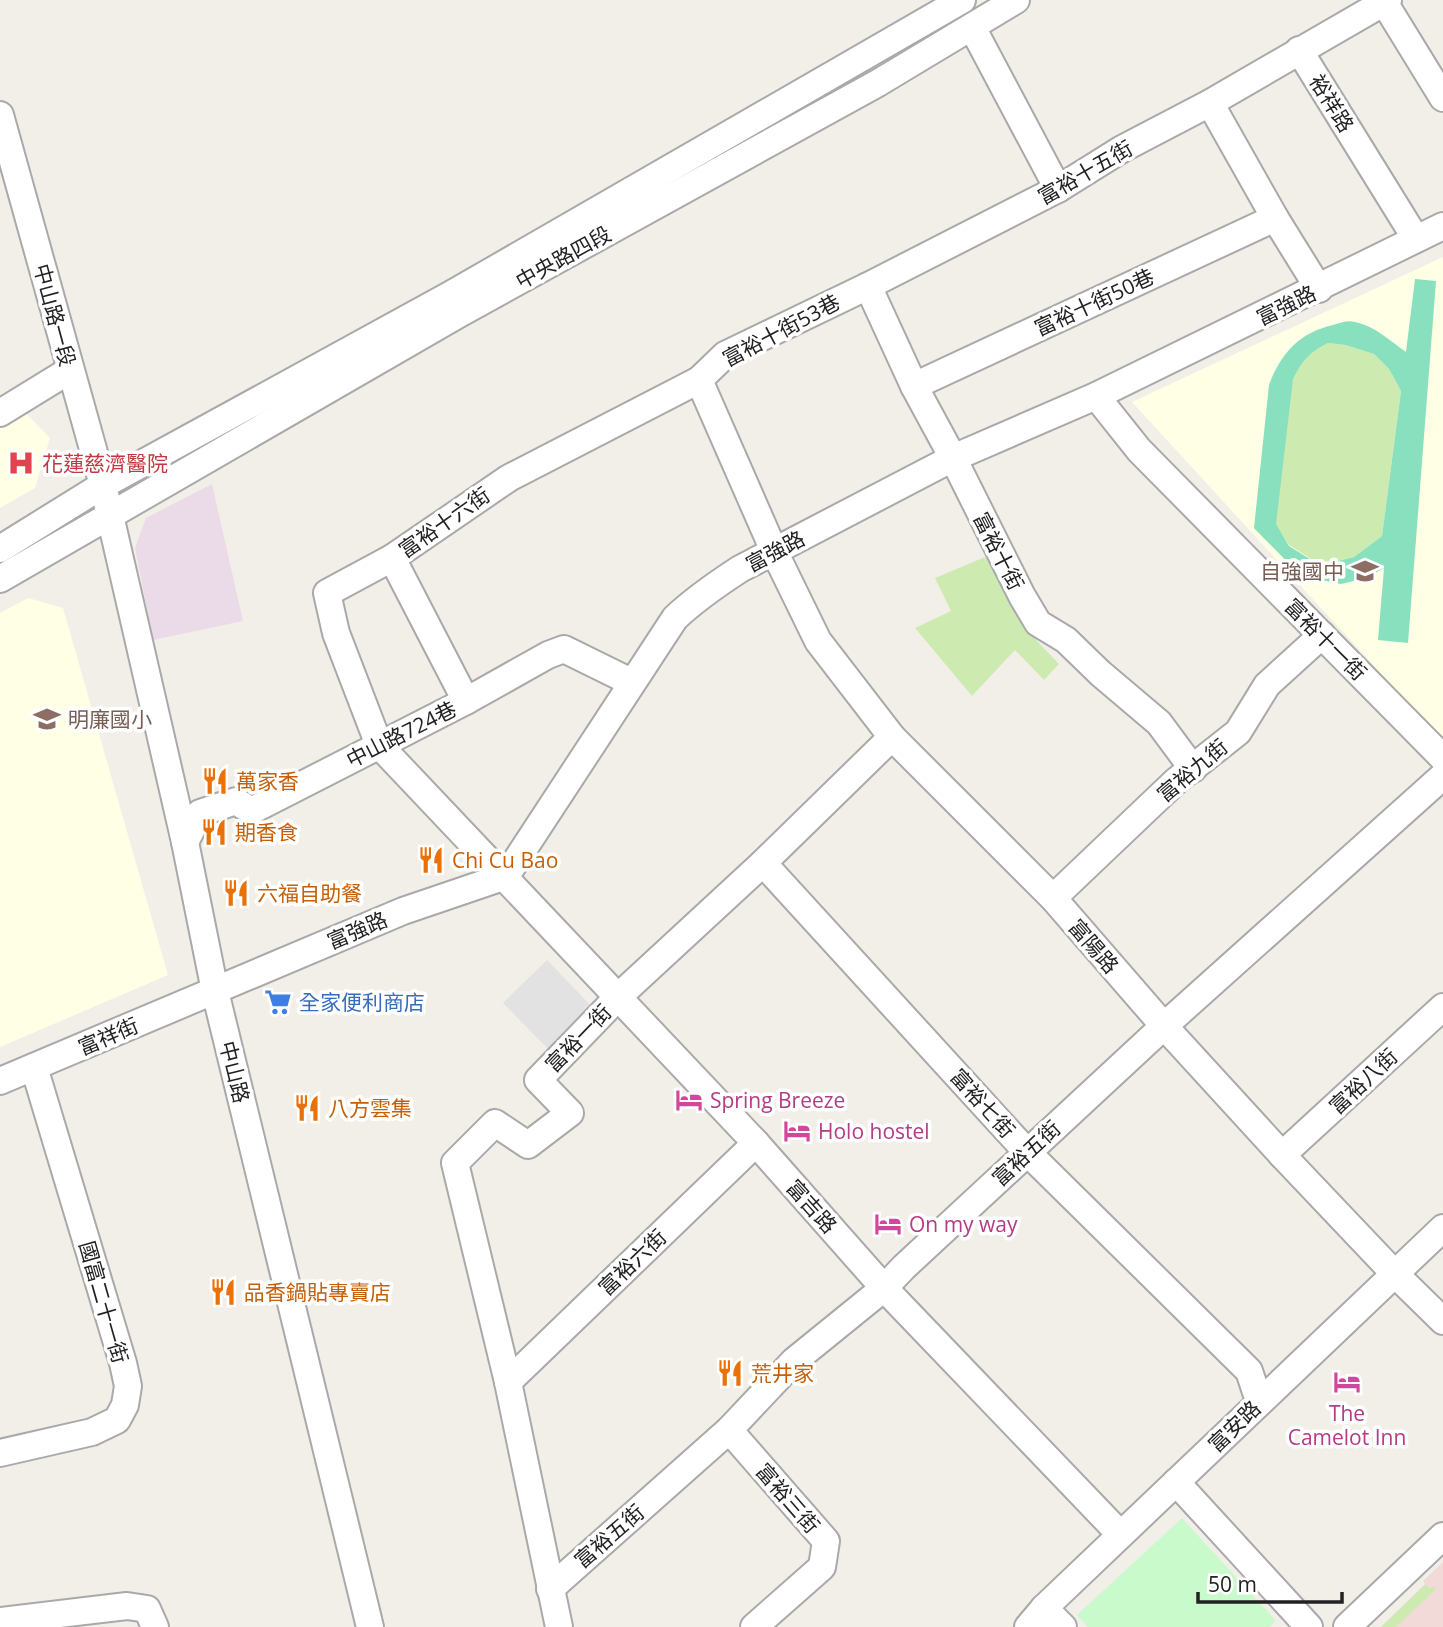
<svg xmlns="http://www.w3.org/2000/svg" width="1443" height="1627" viewBox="0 0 1443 1627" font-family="'Open Sans','Noto Sans TC',sans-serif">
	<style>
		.commercial { fill: #f2dad9 }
		.industrial { fill: #ebdbe8 }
		.education { fill: #ffffe5 }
		.grass { fill: #cdebb0 }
		.park { fill: #c8facc }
		.pitch { fill: #88e0be; fill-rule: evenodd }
		.parking { fill: #e2e2e2 }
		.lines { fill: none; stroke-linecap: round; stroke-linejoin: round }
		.minor-casing { stroke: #a9a9a9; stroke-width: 30 }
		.minor { stroke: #fff; stroke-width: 26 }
		.labels { text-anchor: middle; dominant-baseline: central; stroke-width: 7; stroke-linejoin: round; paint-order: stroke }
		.street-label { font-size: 21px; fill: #222; stroke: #fff }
		.health-label { font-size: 21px; fill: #be3a42; stroke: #fff; text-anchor: start }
		.education-label { font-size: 21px; fill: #785e54; stroke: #fff; text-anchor: end }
		.food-label { font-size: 21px; fill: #c56008; stroke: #fff; text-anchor: start }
		.shop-label { font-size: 21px; fill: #366cbe; stroke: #fff; text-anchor: start }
		.hotel-label { font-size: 21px; fill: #b23c85; stroke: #fff; text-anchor: start }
	</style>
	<rect width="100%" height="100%" fill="#f2efe9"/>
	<polygon class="commercial" points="1443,1562 1443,1627 1381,1627 1425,1584 1423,1581"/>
	<polygon class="industrial" points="212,484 243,621 153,640 135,548 146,518"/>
	<g class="education">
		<polygon points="1443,257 1443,741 1132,402"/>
		<polygon points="0,401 20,407 50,438 35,488 0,508"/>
		<polygon points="28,598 63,608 168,975 0,1047 0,613"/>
	</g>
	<g class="grass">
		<path d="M1328,343l17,2 29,9 15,15 12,22 -19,145 -28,21 -24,6 -16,-2 -25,-16 -14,-21 17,-145c10,-18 18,-27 36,-36z"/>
		<polygon points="985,557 1036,640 1059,664 1044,680 1015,650 972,696 915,628 951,611 935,578"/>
		<polygon points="1426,1584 1430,1589 1434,1586 1436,1589 1396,1627 1381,1627"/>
	</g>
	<polygon class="park" points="1182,1518 1276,1621 1269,1627 1088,1627 1077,1615"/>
	<path class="pitch" d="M1415,279l21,2 -28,362 -30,-3 6,-72 -18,10 -25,6 -40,-8 -47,-48 15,-143c12,-32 30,-52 64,-60 7,-2 15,-5 22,-3 20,4 35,19 51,30zM1328,343l17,2 29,9 15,15 12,22 -19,145 -28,21 -24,6 -17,-2 -24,-15 -13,-22 17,-145c9,-18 17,-27 35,-36z"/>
	<polygon class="parking" points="547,960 595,1010 551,1052 503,1003"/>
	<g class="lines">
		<defs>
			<g id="minor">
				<polyline points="1384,2 1443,98"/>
				<polyline points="972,27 1058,189"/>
				<polyline points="1299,50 1416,239"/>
				<polyline points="1210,103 1275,218 1319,289"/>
				<polyline points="0,115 103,485 185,842 215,991 370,1627"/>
				<polyline points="868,286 914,386 953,458 1022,596 1038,623 1066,640 1100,673 1159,723 1193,769"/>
				<polyline points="699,380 774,551 818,641 892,737 1053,898 1164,1026 1282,1155 1394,1273 1443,1321"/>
				<polyline points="914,386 1275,218"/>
				<polyline points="1096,396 1139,450 1443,758"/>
				<polyline points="0,413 70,370"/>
				<polyline points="0,549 103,485 450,295 962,0"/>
				<polyline points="392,558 466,701"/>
				<polyline points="0,579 459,314 878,83 1016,0"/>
				<polyline points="185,842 200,813 236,801 251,811 466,701 548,655 564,649 631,682"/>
				<polyline points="763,863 1027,1152 1249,1371 1259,1401"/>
				<polyline points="1053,898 1176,781 1238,732 1267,685 1322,635"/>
				<path d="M0,1081l403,-170 103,-35 169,-258c20,-19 42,-34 65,-49l213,-111 143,-62 347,-170"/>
				<polyline points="1282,1155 1443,1007"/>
				<polyline points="508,1382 756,1143"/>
				<polyline points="729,1430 826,1541 822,1567 754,1627"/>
				<polyline points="0,1453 92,1432 117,1420 125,1405 128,1386 123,1363 34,1067"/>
				<polyline points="1176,1482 1309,1627"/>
				<polyline points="1120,1534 884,1288 756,1143 379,745 336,633 327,593 392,558 509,478 699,380 725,355 868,286 1058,189 1122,149 1210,103 1388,0"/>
				<polyline points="550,1589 729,1430 794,1361 884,1288 904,1267 1164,1026 1443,776"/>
				<polyline points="1044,1608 1063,1627"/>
				<polyline points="0,1621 127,1606 147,1609 155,1627"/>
				<polyline points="559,1627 508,1382 455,1163 495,1123 528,1145 570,1113 538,1080 619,996 763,863 892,737"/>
				<polyline points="1028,1627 1044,1608 1443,1228"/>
				<polyline points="1347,1627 1443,1536"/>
			</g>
		</defs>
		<use href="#minor" class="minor-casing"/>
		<use href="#minor" class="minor"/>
	</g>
	<defs>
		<symbol id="hospital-bare" viewBox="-9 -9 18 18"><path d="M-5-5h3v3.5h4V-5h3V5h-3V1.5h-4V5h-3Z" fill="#e0444e" stroke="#fff" stroke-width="2.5" paint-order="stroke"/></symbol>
		<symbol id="school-bare" viewBox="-9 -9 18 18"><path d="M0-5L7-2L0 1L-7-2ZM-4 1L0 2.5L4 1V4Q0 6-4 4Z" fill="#8d6e63" stroke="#fff" stroke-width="2.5" paint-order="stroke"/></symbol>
		<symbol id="restaurant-bare" viewBox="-9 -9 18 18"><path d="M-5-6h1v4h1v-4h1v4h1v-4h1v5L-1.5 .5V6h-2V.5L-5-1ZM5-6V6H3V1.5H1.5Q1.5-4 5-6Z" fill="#e8710a" stroke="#fff" stroke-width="2.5" paint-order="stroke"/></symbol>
		<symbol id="supermarket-bare" viewBox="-9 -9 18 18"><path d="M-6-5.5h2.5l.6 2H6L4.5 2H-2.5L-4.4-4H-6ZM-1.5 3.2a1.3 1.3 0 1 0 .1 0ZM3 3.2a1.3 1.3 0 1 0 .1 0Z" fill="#3f7fe0" stroke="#fff" stroke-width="2.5" paint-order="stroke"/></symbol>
		<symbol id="hotel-bare" viewBox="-9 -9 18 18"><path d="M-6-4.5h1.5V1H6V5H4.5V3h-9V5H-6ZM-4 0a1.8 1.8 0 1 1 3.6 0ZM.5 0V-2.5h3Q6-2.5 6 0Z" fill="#d1479c" stroke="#fff" stroke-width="2.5" paint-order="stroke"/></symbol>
	</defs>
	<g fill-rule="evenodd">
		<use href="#hospital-bare" x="2" y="444" width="38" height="38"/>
		<use href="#school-bare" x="1346" y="552" width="38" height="38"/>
		<use href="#school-bare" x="28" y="700" width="38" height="38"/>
		<use href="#restaurant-bare" x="196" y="762" width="38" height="38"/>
		<use href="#restaurant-bare" x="195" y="813" width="38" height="38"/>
		<use href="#restaurant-bare" x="412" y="841" width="38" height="38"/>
		<use href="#restaurant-bare" x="217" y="874" width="38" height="38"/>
		<use href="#supermarket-bare" x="259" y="983" width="38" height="38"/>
		<use href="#hotel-bare" x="670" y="1081" width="38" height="38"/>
		<use href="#restaurant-bare" x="288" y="1089" width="38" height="38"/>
		<use href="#hotel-bare" x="778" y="1112" width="38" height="38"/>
		<use href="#hotel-bare" x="869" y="1205" width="38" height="38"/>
		<use href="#restaurant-bare" x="204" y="1273" width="38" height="38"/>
		<use href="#restaurant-bare" x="711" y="1354" width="38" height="38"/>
		<use href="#hotel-bare" x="1328" y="1363" width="38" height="38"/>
	</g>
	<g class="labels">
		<g class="street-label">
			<text transform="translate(1332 103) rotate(58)">裕祥路</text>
			<text transform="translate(1085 172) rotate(-30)">富裕十五街</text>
			<text transform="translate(563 257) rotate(-29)">中央路四段</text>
			<text transform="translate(1094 302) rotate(-25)">富裕十街50巷</text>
			<text transform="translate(1286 305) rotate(-26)">富強路</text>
			<text transform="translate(55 315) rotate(75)">中山路一段</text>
			<text transform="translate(781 330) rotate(-28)">富裕十街53巷</text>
			<text transform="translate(444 522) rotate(-35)">富裕十六街</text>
			<text transform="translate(775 551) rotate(-28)">富強路</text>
			<text transform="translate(999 551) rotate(63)">富裕十街</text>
			<text transform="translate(1326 639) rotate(45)">富裕十一街</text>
			<text transform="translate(401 734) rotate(-27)">中山路724巷</text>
			<text transform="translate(1192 770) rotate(-40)">富裕九街</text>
			<text transform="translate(357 930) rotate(-23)">富強路</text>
			<text transform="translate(1094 946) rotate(49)">富陽路</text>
			<text transform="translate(108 1036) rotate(-23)">富祥街</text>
			<text transform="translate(578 1038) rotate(-46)">富裕一街</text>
			<text transform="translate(235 1072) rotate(76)">中山路</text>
			<text transform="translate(1363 1081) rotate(-43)">富裕八街</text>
			<text transform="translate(983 1103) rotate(48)">富裕七街</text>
			<text transform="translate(1026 1153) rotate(-43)">富裕五街</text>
			<text transform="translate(812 1206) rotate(48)">富吉路</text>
			<text transform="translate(632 1262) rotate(-44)">富裕六街</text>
			<text transform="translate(104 1302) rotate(74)">國富二十一街</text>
			<text transform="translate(1234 1426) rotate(-44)">富安路</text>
			<text transform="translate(788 1498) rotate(49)">富裕三街</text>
			<text transform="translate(609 1536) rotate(-41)">富裕五街</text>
		</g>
		<g class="health-label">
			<text x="42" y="463">花蓮慈濟醫院</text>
		</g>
		<g class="education-label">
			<text x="1344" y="571">自強國中</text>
			<text x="68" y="719" text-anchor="start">明廉國小</text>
		</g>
		<g class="food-label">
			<text x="236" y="781">萬家香</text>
			<text x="235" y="832">期香食</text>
			<text x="452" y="860">Chi Cu Bao</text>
			<text x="257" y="893">六福自助餐</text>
			<text x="328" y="1108">八方雲集</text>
			<text x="244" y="1292">品香鍋貼專賣店</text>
			<text x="751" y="1373">荒井家</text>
		</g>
		<g class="shop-label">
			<text x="299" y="1002">全家便利商店</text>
		</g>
		<g class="hotel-label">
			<text x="710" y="1100">Spring Breeze</text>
			<text x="818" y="1131">Holo hostel</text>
			<text x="909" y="1224">On my way</text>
			<text x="1347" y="1413" text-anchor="middle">The<tspan x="1347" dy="24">Camelot Inn</tspan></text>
		</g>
	</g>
	<path d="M1198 1592v10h144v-10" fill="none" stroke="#222222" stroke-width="3.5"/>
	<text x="1208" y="1592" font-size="21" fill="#222222" stroke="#ffffff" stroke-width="5" paint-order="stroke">50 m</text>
</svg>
